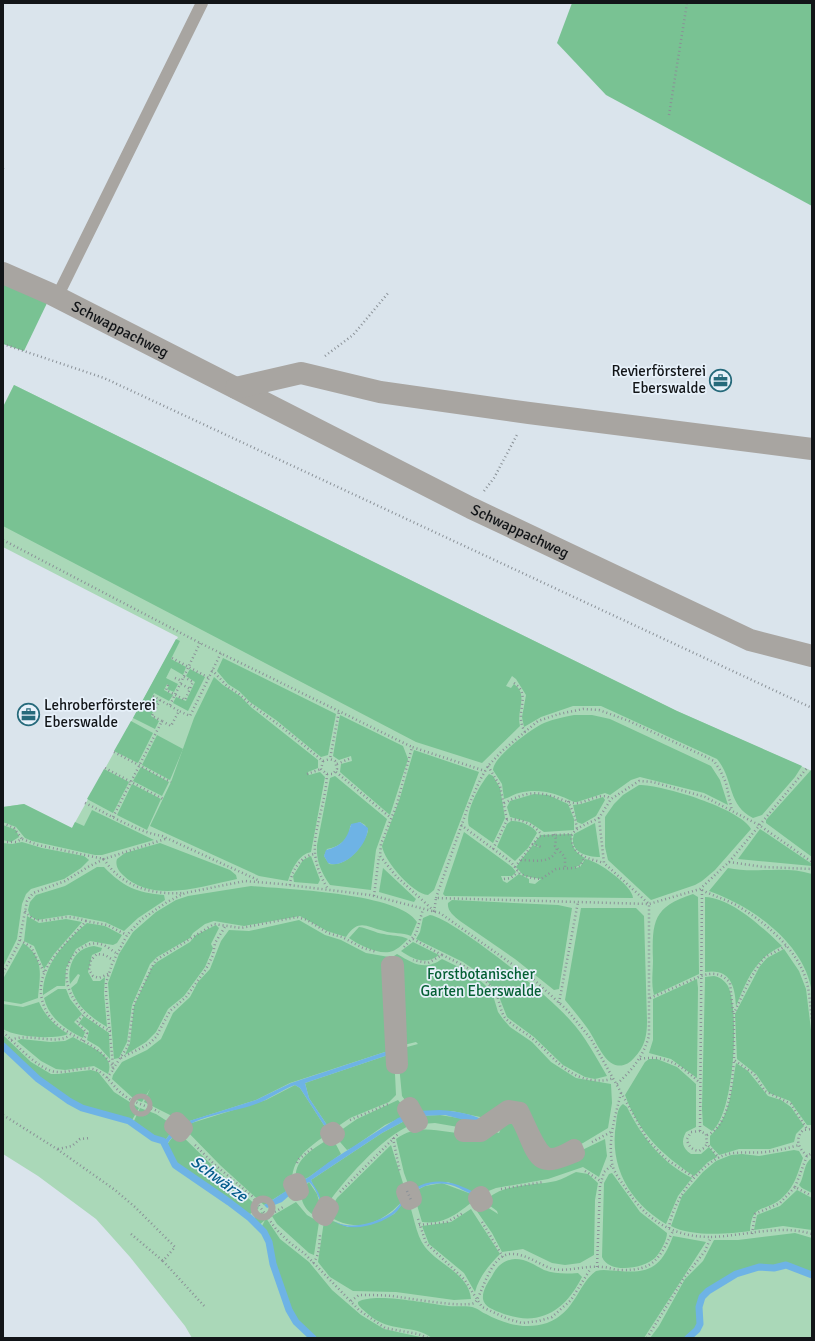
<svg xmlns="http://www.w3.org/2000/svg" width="815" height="1341" viewBox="0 0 815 1341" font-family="Signika,sans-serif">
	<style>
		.green { fill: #aad8b8 }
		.forest { fill: #79c293; fill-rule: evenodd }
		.water { fill: #6eb3e5 }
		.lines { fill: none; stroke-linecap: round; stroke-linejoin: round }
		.stream { stroke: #6eb3e5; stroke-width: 7 }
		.path { stroke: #8a9197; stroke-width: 2.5; stroke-dasharray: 1 3; stroke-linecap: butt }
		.service { stroke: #a8a5a1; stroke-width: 12 }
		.pedestrian { stroke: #a8a5a1; stroke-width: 18 }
		.minor { stroke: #a8a5a1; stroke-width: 22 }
		.path-bridge { stroke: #8a9197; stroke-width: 2.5; stroke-dasharray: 1 3; stroke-linecap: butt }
		.labels { text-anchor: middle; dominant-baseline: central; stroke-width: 3.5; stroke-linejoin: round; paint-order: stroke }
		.street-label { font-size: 15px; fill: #121518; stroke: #e7f1fa }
		.poi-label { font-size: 15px; fill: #121518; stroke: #e7f1fa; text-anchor: end }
		.park-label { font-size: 15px; fill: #045f34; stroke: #e7f1fa }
		.water-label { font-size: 16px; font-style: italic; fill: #035b8a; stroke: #e7f1fa }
	</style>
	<rect width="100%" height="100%" fill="#dae4ec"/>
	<polygon class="green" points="14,385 677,711 812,771 812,1338 192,1338 185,1326 130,1257 96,1219 38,1176 3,1154 3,807 24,804 72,828 178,637 3,547 3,407"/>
	<g class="forest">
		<polygon points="572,3 812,3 812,206 606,95 557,43"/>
		<polygon points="3,282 48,301 24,351 3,344"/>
		<path d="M14,385l663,326 125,55 -7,11 -33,38 -9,3c-26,-13 -19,-39 -36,-59l-116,-53h-28l-32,11 -17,10 -2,-10 4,-22 -10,-16 -4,-3 -6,10 5,2 3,-4c15,11 2,26 6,42l-38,37 -66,-21 -413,-216v-119z"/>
		<polygon points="176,639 180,641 171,659 186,667 183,675 171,668 166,678 178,684 174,692 167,689 169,686 167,684 164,690 173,695 169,701 154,693 152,697 158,701 151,716 159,721 155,729 133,718"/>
		<polygon points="223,658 336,714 328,755 321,757 276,720 250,702 239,691 228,684 217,671"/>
		<polygon points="190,669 205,677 188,711 173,703 176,697 186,701 195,682 186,676"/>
		<path d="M214,677l9,8 17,11 12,12 66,52v8l-10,4 1,3 11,-3 5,5 -14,75c-13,3 -19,17 -23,29l-29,-5 -109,-50 21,-44 23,-64z"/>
		<polygon points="340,715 403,746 408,759 390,815 340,772 341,764 352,761 351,756 339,760 333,756"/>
		<path d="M574,715h18l18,4 101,47 9,14 8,25 -24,-12 -64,-16 -9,3 -21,15 -5,-2 -28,9h-3c-18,-9 -35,-14 -55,-9 -5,1 -10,5 -15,6l-2,-15 -9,-14c0,-13 39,-42 51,-47 10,-4 20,-6 30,-8z"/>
		<polygon points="131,721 153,733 138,763 114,751"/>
		<polygon points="157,735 183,749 170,780 142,765"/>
		<path d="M414,750l65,22 -45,118 -6,5c-15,-1 -44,-34 -46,-49l17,-45z"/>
		<polygon points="141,767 169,782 162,796 133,781"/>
		<polygon points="104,769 129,782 113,813 87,799"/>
		<polygon points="811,770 812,771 812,857 766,823 766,820"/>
		<path d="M489,774l4,2 7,12 5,30 -12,25 -24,-17c-5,-13 11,-42 20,-52z"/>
		<path d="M335,776l52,43 -11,31 -5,40 -41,-5c-9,-13 -14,-24 -13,-40l13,-67zM360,822l5,3 3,6c-5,16 -21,36 -39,33l-5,-8 3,-7c12,-2 23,-10 23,-23z"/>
		<polygon points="132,784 161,799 147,830 117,815"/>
		<path d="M639,785c24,0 100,23 112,44l-36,41 -13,11 -7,4 -44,15 -43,-40 -3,-13v-30l9,-13 9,-9z"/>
		<polygon points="534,794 548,795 568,804 574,819 574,830 544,832 529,822 510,817 507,807 510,801"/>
		<polygon points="603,797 605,800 596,816 582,824 577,822 573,805 581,804"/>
		<polygon points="24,804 72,828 75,822 84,826 92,810 154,840 102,855 95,855 32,841 25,838 16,827 3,822 3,807"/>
		<path d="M511,821c8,-1 23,5 26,12l-9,15 -13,13 -18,-14 10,-23z"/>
		<path d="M595,823l5,34c-13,0 -32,-5 -26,-23z"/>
		<polygon points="3,825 16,830 19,837 11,842 3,840"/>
		<polygon points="760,829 812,864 812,866 738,859"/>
		<path d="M464,832l48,35 4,5 -4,4h-11l2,5 4,2 12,-9 10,5v4l6,1 6,-5 -17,-3 -8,-9 5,-7 16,2 -16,-2 12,-15 8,3 -8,-4 8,-9 31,-1c-2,11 3,19 13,24l-5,7 -6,3 6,-1 5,-8c12,1 48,27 48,39l-188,-2 -2,-2z"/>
		<polygon points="22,842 42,848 84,856 89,860 81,868 64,879 31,889 26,894 22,904 17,939 3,967 3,843 12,844"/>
		<path d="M160,843l70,27 6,5 1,4c-34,7 -85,25 -114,-4 -5,-4 -8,-11 -6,-16l8,-6z"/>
		<polygon points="311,856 320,880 318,884 294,882 293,876 303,860"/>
		<path d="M97,867h7c18,19 33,26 60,28l1,5 -27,18 -14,13 -19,-9 -36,-7 -32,5 -7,-4 -2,-6 2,-8 6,-7 29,-9z"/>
		<polygon points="383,868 416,899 414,902 379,892"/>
		<path d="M728,868c27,6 57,-3 84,6v119c-6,-49 -60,-87 -103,-102z"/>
		<path d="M251,886c34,3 149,7 166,36l-6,14c-9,-4 -18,-2 -27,-5 -18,-4 -25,-13 -38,6l-19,-6 -27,-15 -56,10 -30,-5 -9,3 -12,9 -3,5 -33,19 -7,7 -18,41 -5,37 -8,16 -5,1 -6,-76 11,-29 14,-22 23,-20 20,-12 12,-4z"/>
		<path d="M693,894l5,3 1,77 -45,21c-3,-11 -1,-24 -1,-35 -1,-39 0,-53 40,-66z"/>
		<path d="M705,897c27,1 58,31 77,49 -28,13 -35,34 -46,60 -1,-21 -6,-38 -31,-34z"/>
		<path d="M452,900l106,5 14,3 -13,81 -5,1 -39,-31 -55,-38c-6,-5 -13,-10 -12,-18z"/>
		<path d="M581,908h55l8,8 3,105c0,14 -2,26 -13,37 -5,6 -13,10 -21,6 -11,-6 -18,-25 -25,-35 -7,-10 -15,-19 -23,-29z"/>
		<path d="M430,915c23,3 123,84 140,105 15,16 26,37 37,56l-12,3 -10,-2 -22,-12 -29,-28 -27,-20 -9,-23 -16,-19 -19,-13 -47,-23 4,-7 3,-14z"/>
		<polygon points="27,916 39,923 66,919 82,922 54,954 44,969 34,946 24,941"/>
		<polygon points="299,920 325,935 341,940 366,953 389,957 394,1049 290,1083 256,1100 180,1124 170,1115 144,1102 150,1089 142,1102 134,1099 112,1079 113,1075 122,1062 147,1050 161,1039 173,1013 190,997 198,982 210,969 221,941 229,930 249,931"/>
		<path d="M87,923l18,3 17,9 -5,8 -4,2 -23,-4 -14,8 -10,19 -1,18h-8l-14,9c-1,-30 23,-54 44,-72z"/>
		<polygon points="216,925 219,928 211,944 213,948 205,967 184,996 168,1009 156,1032 146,1042 125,1055 130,1043 134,1006 152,967 157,962 190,942 196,935"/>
		<path d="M359,927c9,1 16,6 25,7 8,2 16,1 24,5 -4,4 -10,10 -15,12 -13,5 -34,-6 -44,-13z"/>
		<path d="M413,942l26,13c-13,10 -25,5 -38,-4z"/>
		<path d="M23,943c22,15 17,33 15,55l-17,6 -18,-3v-22z"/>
		<path d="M94,946l8,2 -1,3 -9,4 -4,17 5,9h7l5,-4 -1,16 3,34c-16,-10 -30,-20 -36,-39l6,-5 3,-8 -2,-1 -8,10c-3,-17 4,-36 24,-38z"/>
		<polygon points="784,949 799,971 806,989 812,1038 812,1125 807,1125 790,1101 769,1093 756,1074 737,1059 735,1014 760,966 767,958"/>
		<path d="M397,954c17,10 28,17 45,5l29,14 13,11 8,8 6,20 5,7 7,8 22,15 19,20 25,16 35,6 1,19 -4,25 -25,15 -27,14 -30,-36 -38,1 -8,-5 -28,-6h-39l-11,-15 -3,-31 8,-18 11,-3 -2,-2 -12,3 -10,-89z"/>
		<path d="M714,976c6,1 11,5 14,10 12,25 6,129 -16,145l-9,-6 -1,-16 3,-129v-3z"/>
		<polygon points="697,979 698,988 697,1078 671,1059 649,1053 653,1040 653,999"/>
		<path d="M58,989h8l4,10 12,15 -8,8 11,10 -2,6c-18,-9 -34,-20 -39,-40z"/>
		<path d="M39,1002c6,14 16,24 29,32 -14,6 -53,3 -65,-5v-25l20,3z"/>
		<polygon points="84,1016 109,1033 110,1059 99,1047 87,1040 89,1031 79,1023"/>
		<path d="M3,1035l28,27 20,12h7l33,-4 7,2 16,20 25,16 -8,14c-15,-9 -34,-8 -50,-15 -29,-14 -50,-36 -74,-56l-4,-5z"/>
		<path d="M73,1037c12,8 44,17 35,37l-14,-8 -29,4 -9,-1 -15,-8 -24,-20 4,-2 29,3 15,-1z"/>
		<polygon points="394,1053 396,1095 389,1102 350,1118 331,1131 309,1098 305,1083"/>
		<path d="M657,1059l20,8 19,17v43l-10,5c-5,9 -4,16 5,22h10l8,-7 8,10 -9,5 -14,14c-33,-22 -55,-43 -69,-81l20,-33 4,-3z"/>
		<path d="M736,1063l12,8 20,25 13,4 10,7 13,19 -8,8 -2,8 -24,7h-31l-20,6 -9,-10v-9c21,-20 21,-45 26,-73z"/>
		<path d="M295,1085l5,3 29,45c-20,14 -41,27 -36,54l-29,18 -44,-40 -38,-39 84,-26z"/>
		<polygon points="398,1100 409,1114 385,1125 352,1148 347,1150 334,1135 357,1119"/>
		<path d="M623,1104l4,3c14,29 35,56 65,71l-14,18 -12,28c-37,-22 -57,-58 -50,-100 1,-7 1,-16 7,-20z"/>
		<polygon points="140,1108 156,1114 170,1123 172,1131 164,1142 153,1138 133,1123"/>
		<path d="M507,1114l27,38h44l27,-13 2,17 -8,21 -16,-10 -35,12 -52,9 -10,4 -11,1 -27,-11 -23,2 -14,8 -7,-19 -8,-34c24,-18 48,-5 75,-5 9,0 20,-4 28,-1z"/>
		<polygon points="440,1115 471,1120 464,1128 435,1123 422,1124 419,1116"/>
		<path d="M410,1118l1,7c-28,11 -70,58 -87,84l-13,-29 71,-47z"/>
		<polygon points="177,1131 217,1170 259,1208 250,1214 242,1212 175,1165 170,1157 166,1146"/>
		<path d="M332,1137l9,17 -32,23 -12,6c-7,-23 19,-36 35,-46z"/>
		<path d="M391,1145l16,51c-22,26 -49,40 -80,19l10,-17z"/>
		<path d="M794,1150l5,1 4,7c-5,14 -8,28 -19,38 -18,18 -32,5 -34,35 -22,3 -59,6 -79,-5l11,-30 21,-24 13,-11 15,-6 11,-1 17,2z"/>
		<path d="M812,1158v35l-10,-5 -3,-3c6,-8 4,-22 13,-27z"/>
		<path d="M576,1172l12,2 10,9 -3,17 -1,55 -14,8 -15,2 -13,-2 -29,-14 -21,3 -10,-19 -18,-26h13l11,7 -1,-3 -12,-9c15,-19 49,-16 71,-21 7,-2 13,-6 20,-9z"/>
		<path d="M612,1173l28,39 27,21c0,7 -7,20 -12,25 -12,11 -46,16 -53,-1l2,-74 5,-9z"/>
		<path d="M309,1182l8,12 3,10 -8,10c-11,-8 -15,-22 -3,-32z"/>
		<path d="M442,1183l32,12 3,3c-18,14 -31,27 -55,24l-5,-17v-15l8,-4z"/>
		<polygon points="797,1190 812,1198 812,1230 783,1226 754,1230 757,1215 780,1206"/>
		<path d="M407,1198c7,15 8,36 18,49 13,17 44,27 46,52l-17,1 -58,-8 -43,-1 -23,-14 -12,-15 6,-41h9l15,6 24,-3 22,-10z"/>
		<polygon points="296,1202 307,1215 319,1222 314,1255 309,1253 277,1224 272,1216"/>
		<path d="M471,1209l29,45c-11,11 -21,23 -25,38l-11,-19 -35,-29 -7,-18 29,-4z"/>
		<polygon points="262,1212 280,1239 309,1262 332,1290 361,1315 384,1329 425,1338 311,1337 296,1322 289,1310 273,1264 269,1242 261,1228 265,1220 258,1226 254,1221 254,1218"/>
		<polygon points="795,1233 812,1238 812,1275 786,1265 774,1268 759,1267 736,1274 708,1291 702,1297 699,1307 700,1324 697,1330 688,1338 650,1338 659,1326 685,1279 703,1261 714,1240 738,1240"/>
		<path d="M673,1236l33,6 -62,96h-212c-18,-14 -42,-5 -63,-23 -4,-4 -9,-7 -11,-11v-2c16,-10 71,2 90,4 8,1 20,-1 27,2 4,1 7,5 11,6 18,10 40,16 61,9 29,-11 30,-38 49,-52 8,-2 15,0 23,0 32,3 43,-5 54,-35z"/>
		<path d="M515,1259c12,0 19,6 29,11 11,4 22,4 34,3l4,4c-18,36 -45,51 -83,35 -6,-2 -15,-6 -16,-13 -1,-8 5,-17 9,-23 5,-10 12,-16 23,-17z"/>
	</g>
	<g class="water">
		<path d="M360,822l8,6c0,16 -23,42 -40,35l-4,-7 2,-6c15,-4 21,-10 25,-26z"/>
		<path d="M394,1049v4l-89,30 4,15 22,33 -2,2 -29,-45 -5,-3c-14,5 -25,14 -39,19 -30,11 -72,11 -90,42l-2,-4 8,-11 17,-10 67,-21 35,-17z"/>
		<path d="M440,1110c17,1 33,4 48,12l-4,3 -39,-10 -26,1 -9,2 -28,15 -71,47c2,5 6,9 8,14 2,6 3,14 7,20 14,20 49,10 65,-1 6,-4 10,-11 14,-16 14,-16 34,-19 53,-12 10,4 19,7 26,16l-2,1c-6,-8 -15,-9 -23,-14 -19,-9 -39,-4 -53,11 -4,4 -6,10 -11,14 -15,12 -43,20 -60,9 -16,-10 -13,-28 -26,-40l-10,5 -17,15 -15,6 -3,-3c16,-9 29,-20 45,-28l20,-15 69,-44 18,-7z"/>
	</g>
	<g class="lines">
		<g class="stream">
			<polyline points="3,1046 38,1079 69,1101 82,1108 129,1121 153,1138 163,1141 175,1165 229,1202 250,1218 264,1232 269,1242 273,1264 289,1310 296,1322 313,1338"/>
			<polyline points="688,1338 697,1330 700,1324 699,1307 702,1297 708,1291 736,1274 759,1267 774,1268 786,1265 812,1275"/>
		</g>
		<g class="path">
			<polyline points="669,115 687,3"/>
			<polyline points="3,168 3,170"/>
			<polyline points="3,344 104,378 812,708"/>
			<polyline points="325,356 353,335 389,292"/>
			<polyline points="484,491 494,478 518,433"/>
			<polyline points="3,540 200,643 412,747"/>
			<polyline points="172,658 209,678"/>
			<polyline points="212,670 228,687 238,693 249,703 283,728 323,761 321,769 327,774 333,774 337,769 335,761 330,759 339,711"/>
			<polyline points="175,678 182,681"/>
			<path d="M514,683c19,13 -1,29 11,49"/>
			<polyline points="181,684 190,689"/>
			<polyline points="168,685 166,690 185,700 193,682 184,677"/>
			<polyline points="153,696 179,711"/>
			<polyline points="160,700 152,716 162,721"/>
			<polyline points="170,705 200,643"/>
			<polyline points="114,752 171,782"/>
			<polyline points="323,761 330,759"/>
			<polyline points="337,764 351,758"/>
			<polyline points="488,766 500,786 507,820"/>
			<polyline points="105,768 163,799"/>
			<polyline points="336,772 391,818"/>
			<polyline points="307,774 321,769"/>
			<path d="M327,774c-2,46 -27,71 1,115"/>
			<polyline points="568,801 575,817 577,829"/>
			<path d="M85,803c25,12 50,28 77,33l98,45"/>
			<path d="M504,803c23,-11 32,-13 56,-4 6,2 12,5 18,4 10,-1 24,-12 33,-4"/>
			<polyline points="113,817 162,721 171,726 179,711 190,716 221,653"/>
			<path d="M599,818c-7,4 -18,7 -24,13 -4,3 -4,7 -3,11 3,15 19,17 32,21"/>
			<polyline points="3,823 14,828 22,839"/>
			<polyline points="461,825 511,862 520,874 532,878 541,879 556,869 574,868 580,866 585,857"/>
			<polyline points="554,834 556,839 555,846 565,857 565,868"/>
			<path d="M165,839l-61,20c17,28 49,36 79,34"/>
			<polyline points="3,842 16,842 22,839 38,845 104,859"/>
			<polyline points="532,844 541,847"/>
			<path d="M493,849l14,-29c13,-3 27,5 34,14"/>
			<path d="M521,860c12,0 32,5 36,-12"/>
			<polyline points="729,862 764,867 812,869"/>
			<polyline points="515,867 539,836 572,834"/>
			<polyline points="504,879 511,878 518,872"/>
			<path d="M290,885c1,-14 10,-28 24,-31"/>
			<polyline points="702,890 700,1131 706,1134 707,1144 719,1158"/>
			<path d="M702,890c11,6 23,9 34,15 28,16 63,45 71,78 3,12 3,24 5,37"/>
			<polyline points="374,896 379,856"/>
			<polyline points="436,898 468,807 480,780 488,766 502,751 538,721 559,714 583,709 599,710 629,721 702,755 714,761 720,770 726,783 732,811"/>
			<path d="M25,911c11,16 27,7 42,6 7,0 13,2 19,4"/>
			<polyline points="434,911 396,876 380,856 381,844 397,804 412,747 485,771"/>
			<polyline points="434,912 436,898 649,904 700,889 729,862 807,768"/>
			<polyline points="413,939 442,955 428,963 413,960"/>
			<polyline points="20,940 31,947 44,972"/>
			<polyline points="786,946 765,957 761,962 750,979 734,1013 734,1060 754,1074 765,1091 791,1104 807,1129"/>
			<polyline points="404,947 416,934 423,909"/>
			<path d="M442,955c19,9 38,18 51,34 7,8 6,22 13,30 8,8 19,13 27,20 20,17 32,37 59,41 8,1 15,1 21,-2"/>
			<polyline points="3,973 19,943 27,901 33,893 65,881 88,867 104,859"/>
			<polyline points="108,974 99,978 93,976 89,970 91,960 97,954 105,955 113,960"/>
			<path d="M650,998l51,-22c11,-4 21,-3 29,7l3,29"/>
			<polyline points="559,1003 578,902"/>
			<path d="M111,1031c-30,-11 -64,-56 -31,-82 5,-4 13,-7 20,-5 6,1 11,6 16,9"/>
			<path d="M3,1032c12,11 36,39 54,40 13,1 27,-7 39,-2 12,5 18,19 29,26 11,8 23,10 34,16"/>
			<path d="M11,1040c17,-8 45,6 59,-5"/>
			<polyline points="83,1041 87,1033 77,1022 85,1013"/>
			<polyline points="121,1058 149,1044 156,1037 170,1011 186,997 206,969 213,955 215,943 226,925"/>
			<path d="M640,1059c26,-5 42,7 60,24"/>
			<path d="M112,1065c-14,-19 -30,-24 -49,-36 -8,-5 -16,-14 -19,-23 -14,-36 22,-61 42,-85l21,4 20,10"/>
			<polyline points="113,1069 128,1046 134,1004 153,965 156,960 214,924 241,928 297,917 307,920 328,933 342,937 363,948 377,952"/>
			<polyline points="107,1078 112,1071 113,1065 106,993 106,983 112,964 127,935 142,919 167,902 185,893 245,881 281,884 370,895 440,913 533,979 567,1010 591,1039 647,1139 666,1159 695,1178"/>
			<path d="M617,1084c15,-14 26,-27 32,-48v-132l-45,-41 -5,-45 12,-19 28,-18 14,1 52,15 54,28 53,37"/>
			<path d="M621,1093c-6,24 -13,45 -9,70 1,8 8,17 13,24 21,33 47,50 86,50"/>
			<polyline points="3,1115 57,1149 115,1190 135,1207 175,1247 163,1261 206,1308"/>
			<polyline points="350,1120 388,1104"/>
			<path d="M700,1131l-9,1 -4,7c1,7 5,11 12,12l5,-3 3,-4"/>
			<path d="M707,1135c23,-9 25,-53 27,-75"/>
			<polyline points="393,1138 400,1173"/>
			<polyline points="592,1142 611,1132"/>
			<polyline points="195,1145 214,1164 253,1197 276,1229 290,1243 305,1254 359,1310 385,1328 418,1334 428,1338"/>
			<polyline points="58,1149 72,1146 80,1139 90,1138"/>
			<path d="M807,1156c-8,-8 -13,-16 -4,-26l9,-1"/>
			<polyline points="297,1163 299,1159 314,1147"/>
			<polyline points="585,1171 602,1182"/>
			<polyline points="795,1187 807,1156 812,1153"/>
			<polyline points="501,1189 543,1182"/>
			<polyline points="340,1192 399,1133"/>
			<polyline points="268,1216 283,1207"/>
			<polyline points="418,1219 426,1243 464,1279 482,1307 508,1319 522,1323 539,1321 552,1317 571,1300 591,1268"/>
			<polyline points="482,1222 503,1257"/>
			<polyline points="419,1225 447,1222 463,1213"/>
			<path d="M669,1228c3,-26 29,-62 53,-72 14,-6 29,-2 43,-4 12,-1 23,-4 34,-7"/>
			<polyline points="131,1234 163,1261"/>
			<polyline points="752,1234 755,1214 780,1203 795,1187 812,1196"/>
			<path d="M313,1263c7,-8 6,-19 7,-28"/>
			<polyline points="597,1267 600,1186 604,1172 612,1165"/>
			<path d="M351,1301l8,-6c11,0 22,0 33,1 16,2 70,12 82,7 7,-3 15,-48 36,-49 16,-1 29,11 43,15 16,3 33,-4 49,-2 6,0 12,3 18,3 35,1 39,-12 53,-39"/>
			<path d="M647,1338l37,-60 21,-27 6,-14c33,-1 69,-13 101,-3"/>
		</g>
		<polyline class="service" points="57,297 202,3"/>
		<g class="pedestrian">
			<polygon points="390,965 395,965 399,1065 395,1065"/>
			<circle cx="141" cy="1105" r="2.5"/>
			<polygon points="410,1106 419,1122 415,1124 406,1109"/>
			<path d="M508,1109l12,2c6,11 18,46 31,46 8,0 16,-5 23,-9l2,5c-36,15 -37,11 -51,-23 -3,-6 -5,-12 -10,-16l-10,2 -24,17h-18l1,-5 15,1z"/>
			<polygon points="177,1121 184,1128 180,1133 173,1126"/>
			<polygon points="333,1131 336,1134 331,1137 329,1133"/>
			<polygon points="297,1182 300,1191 296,1192 292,1184"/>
			<polygon points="410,1190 413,1199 409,1201 405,1192"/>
			<polygon points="481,1195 484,1201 480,1203 477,1198"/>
			<circle cx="263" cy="1208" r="3.5"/>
			<polygon points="326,1205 330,1208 325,1217 321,1214"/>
		</g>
		<g class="minor">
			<path id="s1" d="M3,273l48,21 420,214 279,132 62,16"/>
			<polyline points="236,388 301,373 380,392 529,413 812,449"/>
		</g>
		<polyline class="path-bridge" points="407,1191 411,1200"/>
	</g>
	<defs>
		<symbol id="office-ring" viewBox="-11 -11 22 22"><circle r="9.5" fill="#e7f1fa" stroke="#266a7b" stroke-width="1.5"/><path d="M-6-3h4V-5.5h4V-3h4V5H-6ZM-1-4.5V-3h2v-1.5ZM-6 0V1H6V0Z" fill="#266a7b"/></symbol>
	</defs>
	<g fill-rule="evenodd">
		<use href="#office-ring" x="708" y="368" width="25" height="25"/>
		<use href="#office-ring" x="16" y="702" width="25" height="25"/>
	</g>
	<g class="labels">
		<g class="street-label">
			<text stroke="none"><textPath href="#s1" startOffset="130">Schwappachweg</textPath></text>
			<text stroke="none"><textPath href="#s1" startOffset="578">Schwappachweg</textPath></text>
		</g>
		<g class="poi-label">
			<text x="706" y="371">Revierförsterei<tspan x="706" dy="17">Eberswalde</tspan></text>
			<text x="44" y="705" text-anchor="start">Lehroberförsterei<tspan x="44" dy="17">Eberswalde</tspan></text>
		</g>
		<g class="park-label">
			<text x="481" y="974">Forstbotanischer<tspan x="481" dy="17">Garten Eberswalde</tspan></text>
		</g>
		<g class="water-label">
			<text transform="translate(219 1179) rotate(36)">Schwärze</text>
		</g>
	</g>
	<rect width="815" height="1341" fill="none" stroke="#121518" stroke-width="8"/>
</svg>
